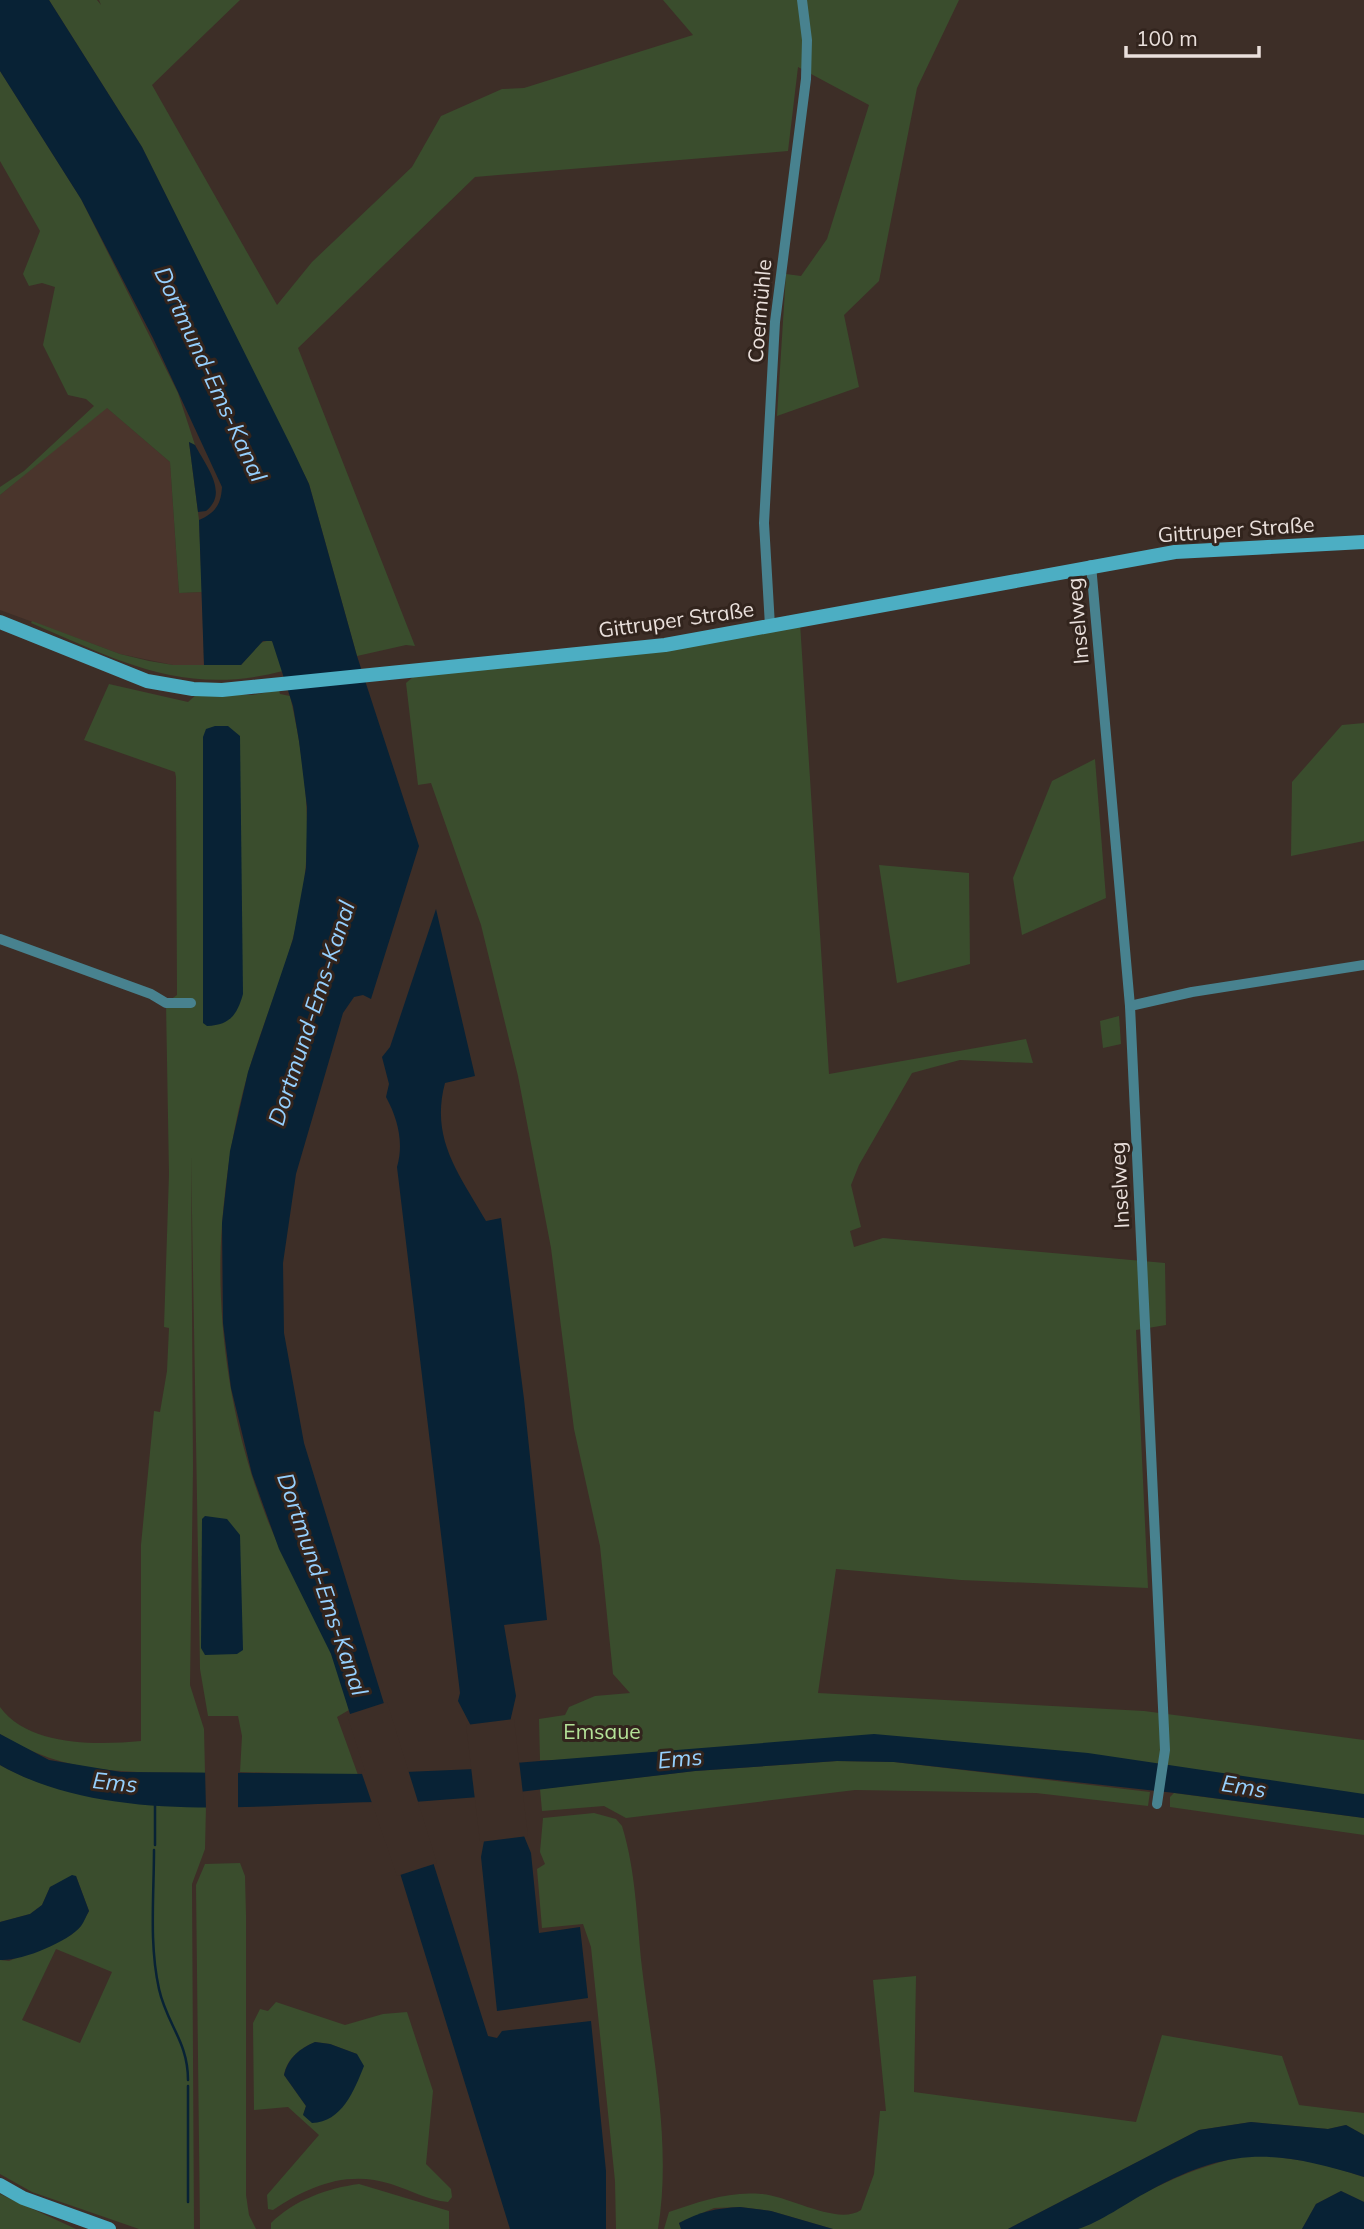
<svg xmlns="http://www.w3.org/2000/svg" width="1364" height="2229" viewBox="0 0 1364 2229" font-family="Mulish,sans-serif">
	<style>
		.built { fill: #4a352c }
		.green { fill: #3a4d2d; fill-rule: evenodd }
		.water { fill: #082235 }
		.pier { fill: #3d2e27 }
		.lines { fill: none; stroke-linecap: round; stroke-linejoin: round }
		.stream { stroke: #082235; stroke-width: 2.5 }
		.street { stroke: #48828f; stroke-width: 10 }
		.secondary { stroke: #4caec3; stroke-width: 14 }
		.labels { text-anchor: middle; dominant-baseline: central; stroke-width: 6; stroke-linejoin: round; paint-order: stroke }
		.street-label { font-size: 21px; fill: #eae0dc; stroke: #32241d }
		.park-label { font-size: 21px; fill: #b4e297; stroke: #32241d }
		.water-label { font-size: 23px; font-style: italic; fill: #96d0fe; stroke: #32241d }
	</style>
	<rect width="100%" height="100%" fill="#3d2e27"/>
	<polygon class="built" points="106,407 170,462 179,593 202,592 204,665 173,665 120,654 0,610 0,495"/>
	<g class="green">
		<polygon points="49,0 97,0 101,5 99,0 240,0 152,85 277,305 312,262 412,167 441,116 502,89 524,88 693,35 663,0 959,0 917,88 879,281 844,315 859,387 777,416 786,274 801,276 827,239 869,105 798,67 788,151 475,177 298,348 415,646 406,645 357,656 309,484 142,147"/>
		<polygon points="0,71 81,199 178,393 195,445 189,442 199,520 202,592 179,593 170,462 107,408 0,495 0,487 24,471 94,406 86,399 68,395 43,345 55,287 42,283 29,286 23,274 40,231 0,161"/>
		<path d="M32,621l88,33 29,7 24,4h68l19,-22 10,-3 5,4 8,27c-100,26 -163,-10 -252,-48z"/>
		<polygon points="800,623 829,1074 1026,1039 1033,1063 960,1060 912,1073 859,1165 851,1185 861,1227 850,1231 854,1247 883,1238 1165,1263 1166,1325 1136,1330 1148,1588 961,1580 836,1569 818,1693 1144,1711 1364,1740 1364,1804 1040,1759 540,1760 539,1719 565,1715 569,1707 595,1696 630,1693 613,1674 600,1546 574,1429 551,1248 518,1076 481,925 431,783 418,785 406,683 414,676"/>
		<path d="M109,684l79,18 9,-8 55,1 27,-5 1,4 10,2c15,65 23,134 12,200 -9,61 -37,118 -54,177 -14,48 -22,101 -26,151 -7,98 9,201 44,292 17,45 43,85 62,129 9,21 15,43 21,65l-12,7 21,58 -118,-3 2,-36 -4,-20h-30l-8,-47 -9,-513 2,311 -3,218 14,44 1,44c-74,-1 -140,3 -205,-39v-27c29,40 98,38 141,34v-196l13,-134 6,1 7,-41 2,-43 -5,-1 5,-153 -3,-171 11,-8 -1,-218 -1,-5 -91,-32z"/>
		<polygon points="1364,723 1364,841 1291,856 1292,782 1342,725"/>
		<polygon points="1095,759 1106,898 1022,935 1013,878 1052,781"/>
		<polygon points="879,865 969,873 970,964 897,983"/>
		<polygon points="1119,1016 1121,1044 1103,1048 1100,1021"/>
		<polygon points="837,1761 894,1762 1150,1792 1148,1806 1036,1793 855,1790 626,1818 604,1806 542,1811 540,1789 695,1771"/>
		<path d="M0,1765c63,35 136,38 206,41l-1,43 -13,35 2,345h-55l-107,-37 -32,-18v-214l9,1 62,-26 9,-8 9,-16 -13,-35 -26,11 -8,18 -12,9 -30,8zM56,1949l56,23 -32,71 -58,-23z"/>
		<polygon points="1174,1793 1364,1818 1364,1835 1170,1807 1170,1797"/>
		<path d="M594,1813l22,6 6,7c14,45 15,96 20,142 10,85 30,176 16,261h-42l-1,-48 -24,-234 -8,-23 -41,4 -5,-59 8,-5 -5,-12 3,-34z"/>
		<polygon points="240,1863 245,1876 246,1915 246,2195 249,2215 256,2229 200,2229 196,1885 205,1864"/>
		<path d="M916,1976l-2,116 222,30 26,-87 120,21 17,49 65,8v22l-18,-10 -18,4 -77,-7 -52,8 -191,99h-175l-62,-18 -31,-4 -26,1 -35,15 2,6h-17l5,-17c29,-10 60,-21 92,-18 29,2 76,32 100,16l13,-36 6,-63h6l-13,-131z"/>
		<path d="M276,2002l69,23 38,-11 24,-2 26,79 -7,73 25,25 1,8 -4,5c-21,-2 -38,-12 -57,-18 -44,-14 -82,2 -118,26l-5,-1 -1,-14 52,-60 -31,-28 -34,3 -1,-87 7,-14 8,2zM315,2042l15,2 27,10 -54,61 3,-9 -22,-31c3,-17 17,-27 31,-33z"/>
		<path d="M1256,2154l63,9 45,14v25l-23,-11 -25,13 -14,25h-225c62,-33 109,-63 179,-75z"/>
		<path d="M359,2184l90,27v18h-178v-6c23,-23 57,-35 88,-39z"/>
		<polygon points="0,2194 76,2229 0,2229"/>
	</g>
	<g class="water">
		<path d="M0,0h49l93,147 150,301 17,36 48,172 62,190 -48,153 -8,-4 -9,2 -11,16 -47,161 -13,89 1,70 20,110 101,329 70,-3 -4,-43 -13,-25 2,-8 -63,-526c7,-24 1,-48 -11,-70l3,-13 -7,-27 8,-10 46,-138 39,167 -30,7c-15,56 14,91 41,138l15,-3 23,181 23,221 -43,5 12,71 -6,26 5,41 359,-29 214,19 276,41v24l-189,-25 -281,-31 -57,-1 -142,10 -176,21 5,44 7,17 8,80 41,-6 8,71 -91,13 -16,-154 3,-16 -5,-44 -65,5 74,234 9,2 5,-7 89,-10 15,150v58h-96l-132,-427c-119,2 -270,24 -378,-37v-31l49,26 72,12 248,2 -38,-120 -52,-105 -27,-75 -21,-86 -8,-65 -1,-100 8,-72 18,-79 45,-133 13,-71 1,-61 -8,-66 -6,-35 -21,-65h-9l-22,24h-37l-5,-145c16,-7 22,-15 23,-33l-69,-149 -72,-139 -81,-128z"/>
		<path d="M189,442l6,3c11,21 34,48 11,66l-8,1z"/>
		<path d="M215,726h13l12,10 3,258c-6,21 -13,31 -36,32l-4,-3v-286l3,-8z"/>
		<polygon points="205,1516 227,1519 240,1535 243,1650 237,1654 205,1655 201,1648 202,1519"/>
		<path d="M72,1875l4,1 13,35c-3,5 -5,11 -8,15 -13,16 -59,35 -81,34v-38l30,-8 12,-9 8,-18z"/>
		<path d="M315,2042l15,2 27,10 7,12c-10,25 -22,56 -52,57l-9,-8 3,-9 -22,-31c3,-16 16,-27 31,-33z"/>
		<path d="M1251,2122l77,7 18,-4 18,10v42c-88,-27 -132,-31 -215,14 -21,11 -50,32 -71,38 -20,0 -49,0 -70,0l191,-99z"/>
		<polygon points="1341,2191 1364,2202 1364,2229 1302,2229 1316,2204"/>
		<path d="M740,2207l31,4 62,18h-152l-2,-6c20,-11 38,-15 61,-16z"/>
	</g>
	<g class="pier">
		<polygon points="387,1702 437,1863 397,1876 361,1771 365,1771 347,1715"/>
		<polygon points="514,1719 528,1836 480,1842 466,1725"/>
		<polygon points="205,1769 238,1769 238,1810 206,1810"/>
	</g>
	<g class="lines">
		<g class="stream">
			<polyline points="155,1845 155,1803"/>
			<path d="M154,1850c0,46 -5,94 5,139 8,36 29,52 29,91"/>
			<polyline points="188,2086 188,2202"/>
		</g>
		<g class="street">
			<polyline points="1091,565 1130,1006 1165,1750 1157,1804"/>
			<polyline points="770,626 764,523 775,322 806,79 807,40 802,0"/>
			<polyline points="0,939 151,994 166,1003 191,1003"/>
			<polyline points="1130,1006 1192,992 1364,965"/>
		</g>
		<g class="secondary">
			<polyline points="0,622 147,681 193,689 222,690 665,645 1175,552 1364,542"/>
			<polyline points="0,2185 23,2198 109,2229"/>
		</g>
	</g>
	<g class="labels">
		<g class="street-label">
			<text transform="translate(759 311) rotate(-85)">Coermühle</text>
			<text transform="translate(1236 529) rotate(-4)">Gittruper Straße</text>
			<text transform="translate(676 619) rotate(-8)">Gittruper Straße</text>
			<text transform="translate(1077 621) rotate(-95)">Inselweg</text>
			<text transform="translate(1119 1185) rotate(-93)">Inselweg</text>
		</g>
		<g class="park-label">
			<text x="602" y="1731">Emsaue</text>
		</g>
		<g class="water-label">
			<text transform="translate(211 374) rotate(65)">Dortmund-Ems-Kanal</text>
			<text transform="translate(311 1013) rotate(-72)">Dortmund-Ems-Kanal</text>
			<text transform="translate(323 1584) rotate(71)">Dortmund-Ems-Kanal</text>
			<text transform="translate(680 1758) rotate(-5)">Ems</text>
			<text transform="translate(115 1782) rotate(6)">Ems</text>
			<text transform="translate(1244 1786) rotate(9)">Ems</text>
		</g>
	</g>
	<path d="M1126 46v10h133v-10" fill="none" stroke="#eae0dc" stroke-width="3.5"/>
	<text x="1136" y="46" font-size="21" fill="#eae0dc" stroke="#32241d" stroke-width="5" paint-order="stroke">100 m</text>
</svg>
